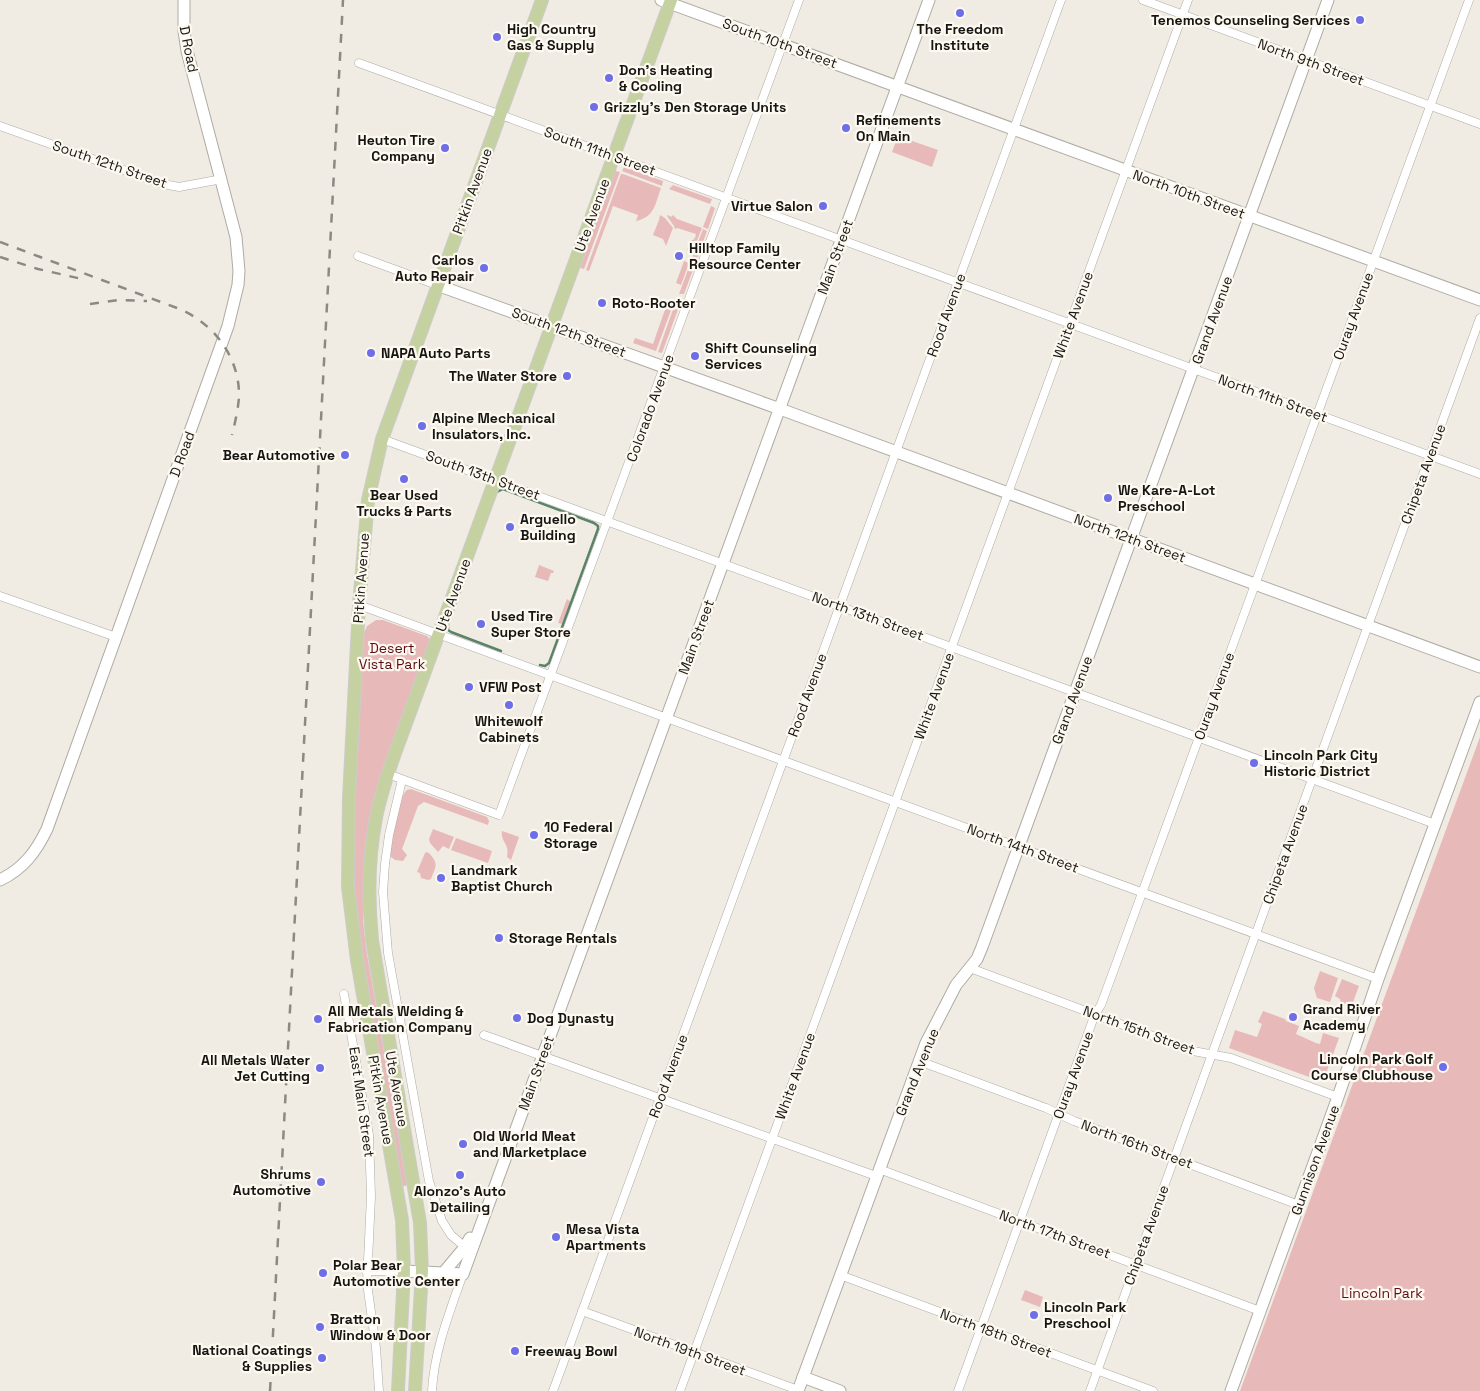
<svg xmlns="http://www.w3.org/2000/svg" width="1480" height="1391" viewBox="0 0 1480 1391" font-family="'Space Grotesk',sans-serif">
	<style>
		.green { fill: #e7bab9 }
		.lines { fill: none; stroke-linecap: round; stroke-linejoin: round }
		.stream { stroke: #5a8367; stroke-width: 2.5 }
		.street-casing { stroke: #aeaba3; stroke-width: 9 }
		.secondary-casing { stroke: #aeaba3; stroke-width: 13 }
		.primary-casing { stroke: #cccccb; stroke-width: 14 }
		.street { stroke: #fff; stroke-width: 8 }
		.secondary { stroke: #fff; stroke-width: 11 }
		.primary { stroke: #c5d1a1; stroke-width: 12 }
		.rail { stroke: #8c8983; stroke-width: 2.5; stroke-dasharray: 9 9; stroke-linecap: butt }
		.poi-dot { fill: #6d6ee8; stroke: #fdf9f0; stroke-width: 2 }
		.labels { text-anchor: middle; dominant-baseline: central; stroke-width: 4.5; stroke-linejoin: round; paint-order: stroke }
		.poi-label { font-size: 14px; font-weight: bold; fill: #161512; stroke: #fdf9f0; text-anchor: start }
		.street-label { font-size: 14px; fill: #161512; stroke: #fdf9f0 }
		.park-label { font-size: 14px; fill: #5e0b17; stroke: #fdf9f0 }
	</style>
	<rect width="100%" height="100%" fill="#f0ece3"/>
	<g class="green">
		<polygon points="898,136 938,150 932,167 892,152"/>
		<polygon points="624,167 663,181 662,186 622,171"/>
		<polygon points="615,171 620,172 584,269 580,268"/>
		<path d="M621,174h2l38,14c-6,16 -6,29 -25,33l2,-6 -25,-9 -24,65 -3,-1z"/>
		<polygon points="673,185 712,199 710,204 669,189"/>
		<polygon points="711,206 715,208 708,229 703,227"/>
		<polygon points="660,215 665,218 673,228 666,246 663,239 653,235 659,220"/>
		<polygon points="668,215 671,217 673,215 677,219 702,228 692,253 687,250 688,247 690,247 689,245 692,240 695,240 693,239 695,238 696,234 677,228 675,229 674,226 667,216"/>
		<polygon points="703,229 707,231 697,259 692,258"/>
		<polygon points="692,259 696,262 684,294 679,294"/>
		<polygon points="684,261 689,263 681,285 676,283"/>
		<polygon points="669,300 674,302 656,351 633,343 635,338 653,344 668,301"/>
		<polygon points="676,301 680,304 662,353 658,352"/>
		<polygon points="539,565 554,571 553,573 551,573 548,581 535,577"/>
		<polygon points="567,599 571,602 562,624 558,623"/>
		<polygon points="376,620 383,620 427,636 430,639 368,831 363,876 363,920 366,948 407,1185 402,1187 367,996 354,887 353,841 364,633 367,626"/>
		<polygon points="1480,737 1480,1391 1240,1391"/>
		<path d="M411,789l76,28 2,4 -1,4 -64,-23 -6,4 -16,43 5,6 -4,6 -8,-1 -5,-4c2,-12 8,-60 17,-66 1,-1 2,0 4,-1z"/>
		<polygon points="433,829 454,837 449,849 443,846 438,852 430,843 429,839"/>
		<path d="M502,831l17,6 -8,23 -4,-3c3,-14 -7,-15 -5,-26z"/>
		<polygon points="456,838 492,851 488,863 451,850"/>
		<path d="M426,852l3,1c10,11 7,13 2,26l-3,1 -7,-2 -1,-5 -3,-1 8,-19z"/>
		<polygon points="1320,971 1338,978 1330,1002 1317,998 1314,988"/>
		<polygon points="1342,979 1359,986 1352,1005 1341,1003 1340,999 1335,996"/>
		<polygon points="1263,1011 1285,1019 1286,1021 1299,1026 1296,1034 1316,1043 1320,1044 1323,1033 1339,1038 1323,1082 1229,1048 1235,1030 1257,1037 1262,1024 1258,1022"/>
		<polygon points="1025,1290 1043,1297 1040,1307 1021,1300"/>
	</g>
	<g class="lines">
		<g class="stream">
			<polyline points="497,492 503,489 594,523 598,526 598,529 549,663 545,666 540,665"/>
			<polyline points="448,626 448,630 451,632 501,651"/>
		</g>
		<defs>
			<g id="street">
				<polyline points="1143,0 1480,124"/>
				<polyline points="359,63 1480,474"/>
				<polyline points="0,126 163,184 179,187 222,179"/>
				<polyline points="358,256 437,285"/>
				<polyline points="382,439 1435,824"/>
				<polyline points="0,596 116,637"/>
				<polyline points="359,605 1378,979"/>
				<polyline points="388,774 499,815 799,0"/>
				<polyline points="402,780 389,835 385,864 383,892 388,953 429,1181 442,1221 451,1235 465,1247"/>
				<polyline points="970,968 1193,1051 1231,1058 1338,1097"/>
				<polyline points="344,994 369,1135 371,1196 367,1283 376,1348 379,1391"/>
				<polyline points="484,1035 876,1176"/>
				<polyline points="919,1061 1046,1108 1074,1121 1299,1205"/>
				<polyline points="879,1169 1260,1311"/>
				<polyline points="366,1271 404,1271"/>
				<polyline points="840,1275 1153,1391"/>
				<polyline points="582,1311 798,1390"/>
				<path d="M432,1391c2,-40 18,-80 31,-117"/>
				<polyline points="553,1391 1061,0"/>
				<polyline points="680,1391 1188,0"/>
				<polyline points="958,1391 1095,1014 1101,1005 1469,0"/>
				<polyline points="1090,1391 1212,1054 1480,318"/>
			</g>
			<g id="secondary">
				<polyline points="661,0 1480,300"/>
				<polyline points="437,285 780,409 1480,667"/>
				<path d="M0,880c23,-11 36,-28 47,-51l181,-503 10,-41 1,-14 -3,-34 -49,-186 -3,-20v-31"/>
				<polyline points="404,1271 463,1274 929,0"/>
				<polyline points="444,1272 465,1247 470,1238"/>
				<polyline points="803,1377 840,1391"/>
				<polyline points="798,1391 926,1043 956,985 977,959 982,947 1328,0"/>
				<polyline points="1231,1391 1338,1097 1378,979 1480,702"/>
			</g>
			<g id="primary">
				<polyline points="398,1391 404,1271 402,1220 357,960 348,887 349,798 359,605 368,500 382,439 542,0"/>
				<path d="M415,1391l7,-120 -2,-48 -48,-283c-4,-41 -4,-81 4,-122 4,-21 11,-42 18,-62l277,-756"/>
			</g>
		</defs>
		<use href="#street" class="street-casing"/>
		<use href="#secondary" class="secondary-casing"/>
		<use href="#primary" class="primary-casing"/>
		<use href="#street" class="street"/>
		<use href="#secondary" class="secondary"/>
		<use href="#primary" class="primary"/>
		<g class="rail">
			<path d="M0,242l177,66c36,14 63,49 62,89 -1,13 -4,26 -7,38"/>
			<polyline points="0,257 38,269 82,279"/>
			<polyline points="90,304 119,300 147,301"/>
			<polyline points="270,1391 343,0"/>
		</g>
	</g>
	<g class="poi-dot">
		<circle cx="960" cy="13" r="5"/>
		<circle cx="1360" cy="20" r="5"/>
		<circle cx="497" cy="37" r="5"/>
		<circle cx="609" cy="78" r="5"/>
		<circle cx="594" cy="107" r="5"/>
		<circle cx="846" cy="128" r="5"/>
		<circle cx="445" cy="148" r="5"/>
		<circle cx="823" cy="206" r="5"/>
		<circle cx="679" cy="256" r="5"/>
		<circle cx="484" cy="268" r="5"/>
		<circle cx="602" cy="303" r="5"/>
		<circle cx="371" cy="353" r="5"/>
		<circle cx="695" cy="356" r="5"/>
		<circle cx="567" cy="376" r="5"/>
		<circle cx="422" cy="426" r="5"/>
		<circle cx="345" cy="455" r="5"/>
		<circle cx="404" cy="479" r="5"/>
		<circle cx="1108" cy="498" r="5"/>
		<circle cx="510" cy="527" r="5"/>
		<circle cx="481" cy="624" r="5"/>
		<circle cx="469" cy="687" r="5"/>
		<circle cx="509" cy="705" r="5"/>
		<circle cx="1254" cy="763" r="5"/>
		<circle cx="534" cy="835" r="5"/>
		<circle cx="441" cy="878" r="5"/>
		<circle cx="499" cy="938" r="5"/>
		<circle cx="1293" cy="1017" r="5"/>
		<circle cx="517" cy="1018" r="5"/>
		<circle cx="318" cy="1019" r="5"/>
		<circle cx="1443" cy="1067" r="5"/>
		<circle cx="320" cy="1068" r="5"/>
		<circle cx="463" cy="1144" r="5"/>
		<circle cx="460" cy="1175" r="5"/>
		<circle cx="321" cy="1182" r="5"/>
		<circle cx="556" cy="1237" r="5"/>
		<circle cx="323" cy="1273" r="5"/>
		<circle cx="1034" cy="1315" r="5"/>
		<circle cx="320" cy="1327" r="5"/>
		<circle cx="515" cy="1351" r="5"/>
		<circle cx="322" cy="1358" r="5"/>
	</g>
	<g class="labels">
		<g class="poi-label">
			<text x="1350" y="20" text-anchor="end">Tenemos Counseling Services</text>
			<text x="507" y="29">High Country<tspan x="507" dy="16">Gas &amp; Supply</tspan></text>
			<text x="960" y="29" text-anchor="middle">The Freedom<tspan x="960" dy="16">Institute</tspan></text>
			<text x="619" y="70">Don's Heating<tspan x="619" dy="16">&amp; Cooling</tspan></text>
			<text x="604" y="107">Grizzly's Den Storage Units</text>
			<text x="856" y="120">Refinements<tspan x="856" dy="16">On Main</tspan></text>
			<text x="435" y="140" text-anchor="end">Heuton Tire<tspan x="435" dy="16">Company</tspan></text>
			<text x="813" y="206" text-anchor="end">Virtue Salon</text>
			<text x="689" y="248">Hilltop Family<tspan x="689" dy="16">Resource Center</tspan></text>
			<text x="474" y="260" text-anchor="end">Carlos<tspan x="474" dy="16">Auto Repair</tspan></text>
			<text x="612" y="303">Roto-Rooter</text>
			<text x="705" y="348">Shift Counseling<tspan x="705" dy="16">Services</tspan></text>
			<text x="381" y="353">NAPA Auto Parts</text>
			<text x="557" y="376" text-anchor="end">The Water Store</text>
			<text x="432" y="418">Alpine Mechanical<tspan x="432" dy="16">Insulators, Inc.</tspan></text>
			<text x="335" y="455" text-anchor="end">Bear Automotive</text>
			<text x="1118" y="490">We Kare-A-Lot<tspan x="1118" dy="16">Preschool</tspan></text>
			<text x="404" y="495" text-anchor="middle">Bear Used<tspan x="404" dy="16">Trucks &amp; Parts</tspan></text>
			<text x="520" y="519">Arguello<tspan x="520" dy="16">Building</tspan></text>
			<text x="491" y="616">Used Tire<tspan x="491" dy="16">Super Store</tspan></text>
			<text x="479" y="687">VFW Post</text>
			<text x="509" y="721" text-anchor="middle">Whitewolf<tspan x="509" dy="16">Cabinets</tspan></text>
			<text x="1264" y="755">Lincoln Park City<tspan x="1264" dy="16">Historic District</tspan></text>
			<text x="544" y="827">10 Federal<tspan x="544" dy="16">Storage</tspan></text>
			<text x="451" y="870">Landmark<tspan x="451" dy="16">Baptist Church</tspan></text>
			<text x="509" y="938">Storage Rentals</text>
			<text x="1303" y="1009">Grand River<tspan x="1303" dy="16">Academy</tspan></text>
			<text x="328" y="1011">All Metals Welding &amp;<tspan x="328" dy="16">Fabrication Company</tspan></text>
			<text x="527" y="1018">Dog Dynasty</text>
			<text x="1433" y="1059" text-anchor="end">Lincoln Park Golf<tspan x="1433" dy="16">Course Clubhouse</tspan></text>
			<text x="310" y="1060" text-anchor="end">All Metals Water<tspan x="310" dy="16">Jet Cutting</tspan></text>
			<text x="473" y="1136">Old World Meat<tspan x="473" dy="16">and Marketplace</tspan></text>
			<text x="311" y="1174" text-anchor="end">Shrums<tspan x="311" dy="16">Automotive</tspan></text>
			<text x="460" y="1191" text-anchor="middle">Alonzo's Auto<tspan x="460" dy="16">Detailing</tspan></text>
			<text x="566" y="1229">Mesa Vista<tspan x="566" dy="16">Apartments</tspan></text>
			<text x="333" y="1265">Polar Bear<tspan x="333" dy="16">Automotive Center</tspan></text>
			<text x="1044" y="1307">Lincoln Park<tspan x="1044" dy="16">Preschool</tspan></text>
			<text x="330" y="1319">Bratton<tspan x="330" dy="16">Window &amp; Door</tspan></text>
			<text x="312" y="1350" text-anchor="end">National Coatings<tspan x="312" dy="16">&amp; Supplies</tspan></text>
			<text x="525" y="1351">Freeway Bowl</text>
		</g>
		<g class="street-label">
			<text transform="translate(780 43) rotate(20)">South 10th Street</text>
			<text transform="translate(189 49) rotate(79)">D Road</text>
			<text transform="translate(1311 62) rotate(20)">North 9th Street</text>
			<text transform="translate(600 151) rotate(20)">South 11th Street</text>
			<text transform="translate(110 164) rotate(19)">South 12th Street</text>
			<text transform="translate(472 191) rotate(-70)">Pitkin Avenue</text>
			<text transform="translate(1189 194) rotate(20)">North 10th Street</text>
			<text transform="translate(592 215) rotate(-70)">Ute Avenue</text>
			<text transform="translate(835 257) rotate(-70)">Main Street</text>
			<text transform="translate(946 315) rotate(-70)">Rood Avenue</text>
			<text transform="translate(1073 315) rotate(-70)">White Avenue</text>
			<text transform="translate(1353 316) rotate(-70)">Ouray Avenue</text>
			<text transform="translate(1212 320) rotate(-70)">Grand Avenue</text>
			<text transform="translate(569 332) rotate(20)">South 12th Street</text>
			<text transform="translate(1273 398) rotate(20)">North 11th Street</text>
			<text transform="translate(650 408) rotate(-70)">Colorado Avenue</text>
			<text transform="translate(182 454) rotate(-70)">D Road</text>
			<text transform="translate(1423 474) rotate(-70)">Chipeta Avenue</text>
			<text transform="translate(483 475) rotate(20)">South 13th Street</text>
			<text transform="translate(1130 538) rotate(20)">North 12th Street</text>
			<text transform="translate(361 578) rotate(-86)">Pitkin Avenue</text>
			<text transform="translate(453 595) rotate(-70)">Ute Avenue</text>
			<text transform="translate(868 616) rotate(20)">North 13th Street</text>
			<text transform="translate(696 637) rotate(-70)">Main Street</text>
			<text transform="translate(807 695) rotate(-70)">Rood Avenue</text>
			<text transform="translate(934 696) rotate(-70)">White Avenue</text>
			<text transform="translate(1214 696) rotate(-70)">Ouray Avenue</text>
			<text transform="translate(1072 700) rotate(-70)">Grand Avenue</text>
			<text transform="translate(1023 848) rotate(20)">North 14th Street</text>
			<text transform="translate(1285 854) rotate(-70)">Chipeta Avenue</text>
			<text transform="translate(1139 1030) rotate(20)">North 15th Street</text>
			<text transform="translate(917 1072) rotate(-68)">Grand Avenue</text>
			<text transform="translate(536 1073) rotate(-70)">Main Street</text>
			<text transform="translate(1073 1075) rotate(-70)">Ouray Avenue</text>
			<text transform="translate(668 1076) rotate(-70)">Rood Avenue</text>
			<text transform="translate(795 1076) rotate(-70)">White Avenue</text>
			<text transform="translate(397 1089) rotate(80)">Ute Avenue</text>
			<text transform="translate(381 1100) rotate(80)">Pitkin Avenue</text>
			<text transform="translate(362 1102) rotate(82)">East Main Street</text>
			<text transform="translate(1137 1144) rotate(20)">North 16th Street</text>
			<text transform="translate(1315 1160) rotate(-70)">Gunnison Avenue</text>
			<text transform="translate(1055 1234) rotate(20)">North 17th Street</text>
			<text transform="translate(1146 1235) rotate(-70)">Chipeta Avenue</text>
			<text transform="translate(996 1333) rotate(20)">North 18th Street</text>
			<text transform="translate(690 1351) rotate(20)">North 19th Street</text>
		</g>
		<g class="park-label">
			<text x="392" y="648">Desert<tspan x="392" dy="16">Vista Park</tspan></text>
			<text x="1382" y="1293">Lincoln Park</text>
		</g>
	</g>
</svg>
